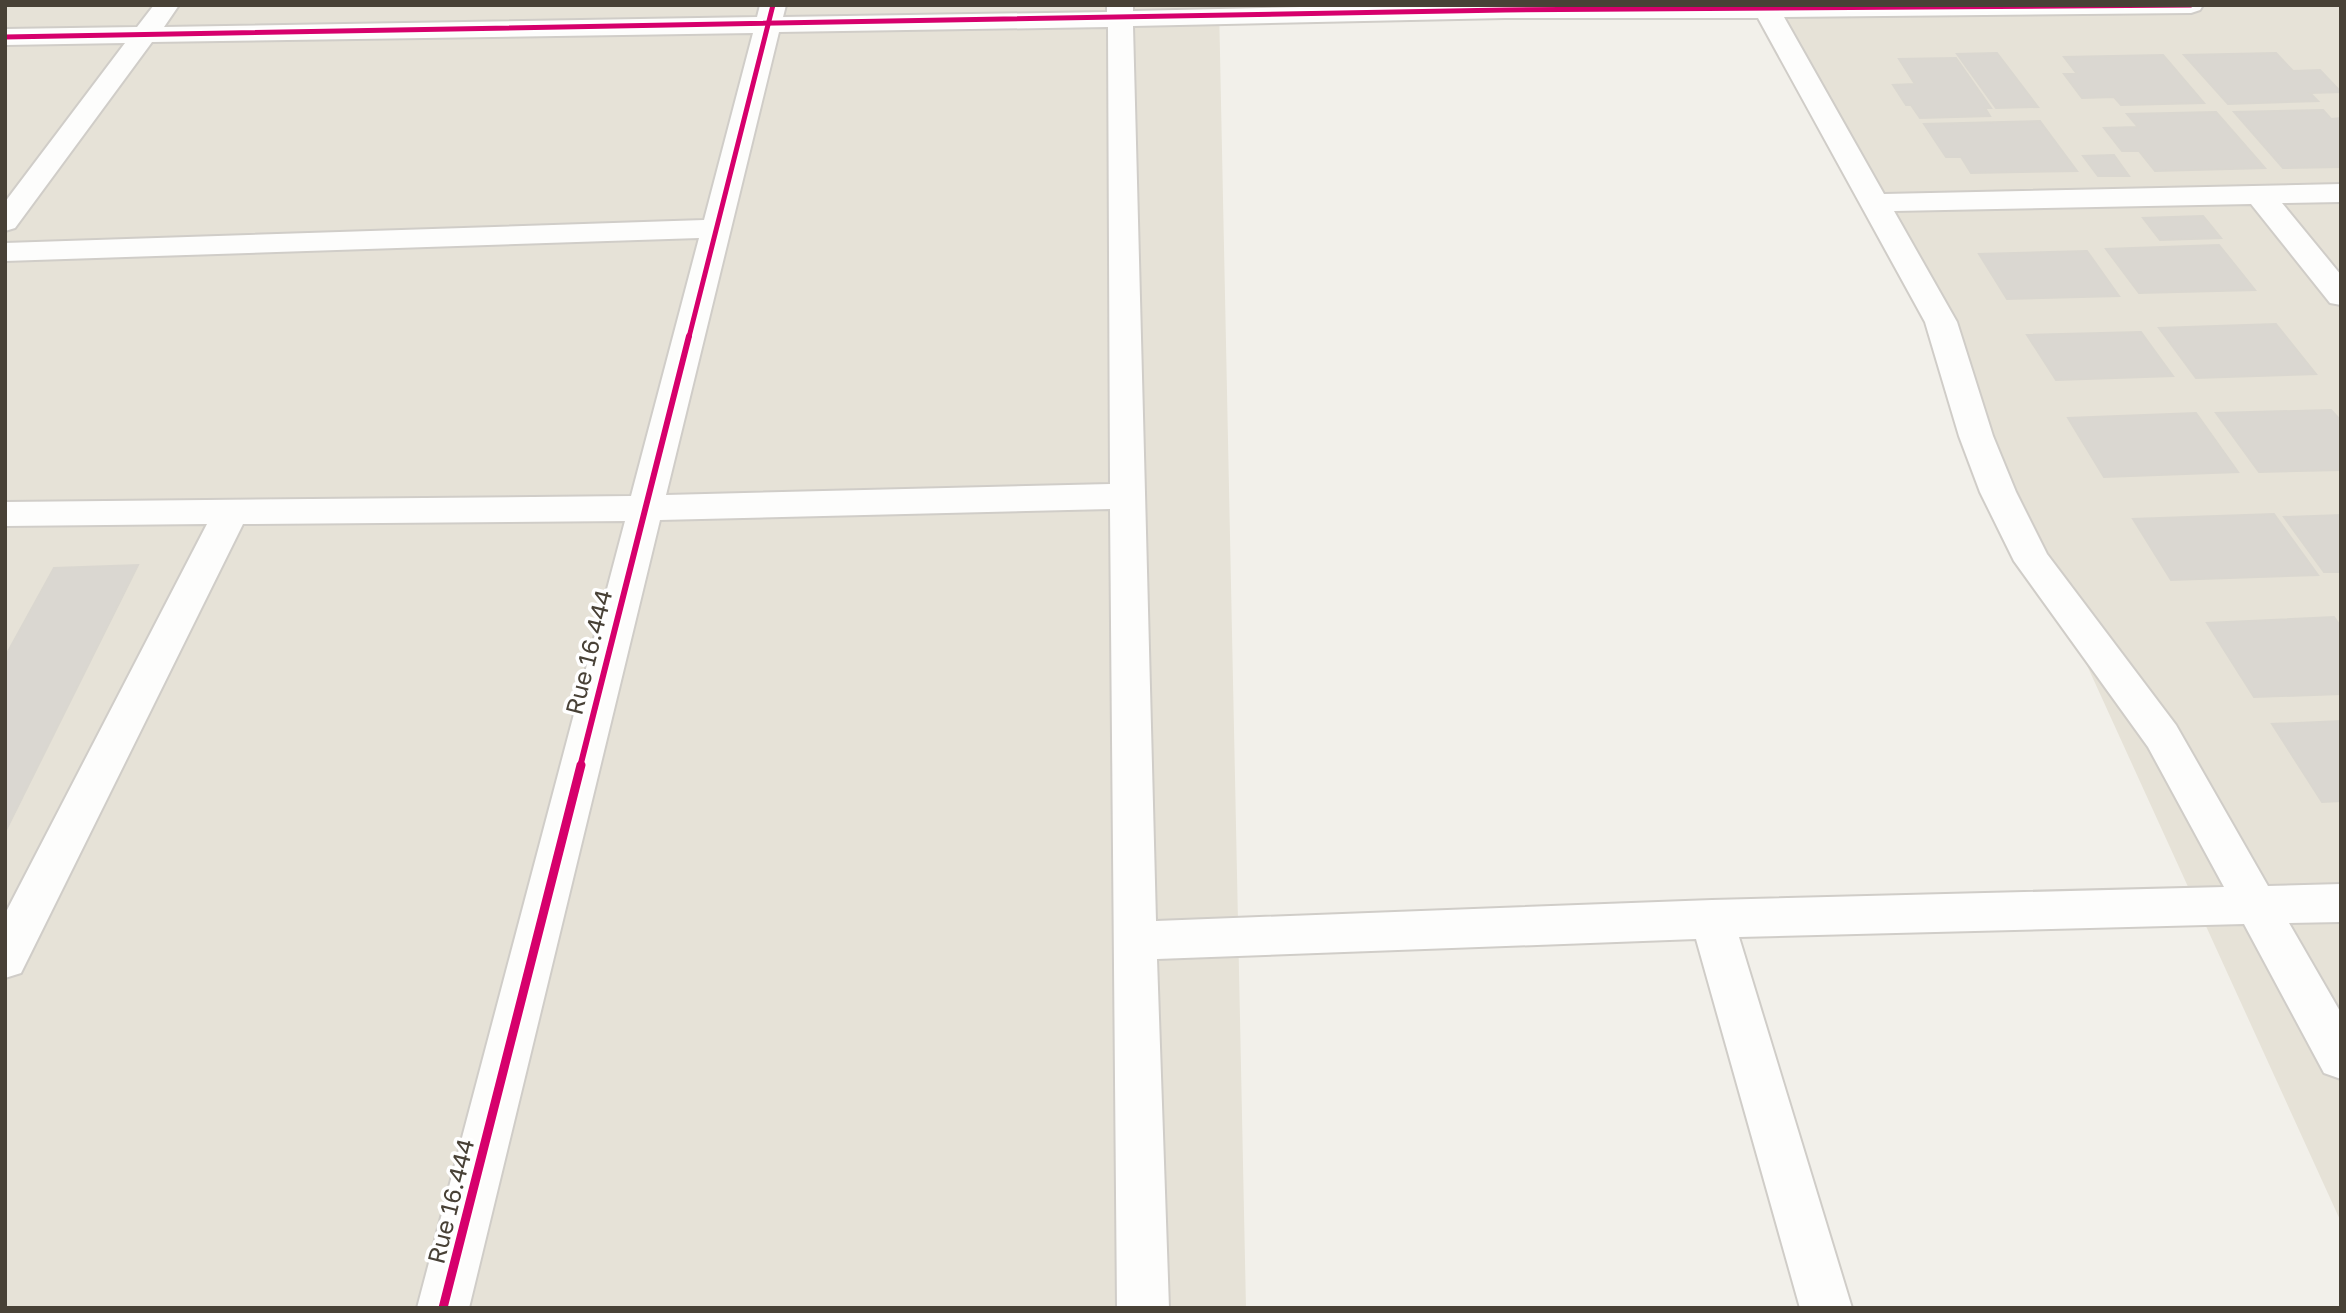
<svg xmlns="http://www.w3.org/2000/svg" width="2346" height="1313" viewBox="0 0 2346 1313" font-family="'Golos Text',sans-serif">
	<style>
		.residential { fill: #e6e2d7 }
		.building { fill: #dad7d1; stroke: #dad7d0; stroke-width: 2 }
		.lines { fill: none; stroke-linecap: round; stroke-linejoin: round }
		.minor-casing { stroke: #d0cdc8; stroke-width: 4 }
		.minor { fill: #fdfdfc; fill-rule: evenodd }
		.cycleway-far2-casing { stroke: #fff; stroke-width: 9 }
		.cycleway-far1-casing { stroke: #fff; stroke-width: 10 }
		.cycleway-casing { stroke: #fff; stroke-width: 13 }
		.cycleway-far2 { stroke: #d6006c; stroke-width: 5 }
		.cycleway-far1 { stroke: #d6006c; stroke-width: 6 }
		.cycleway { stroke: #d6006c; stroke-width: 9 }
		.labels { text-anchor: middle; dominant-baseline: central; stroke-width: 7; stroke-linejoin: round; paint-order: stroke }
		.street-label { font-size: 24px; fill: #484136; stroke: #fff }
	</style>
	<rect width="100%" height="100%" fill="#f2f0ea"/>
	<g class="residential">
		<polygon points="5,5 1219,5 1246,1308 5,1308"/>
		<polygon points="1768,5 2341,5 2341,1222 1876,203"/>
	</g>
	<g class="building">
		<polygon points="1997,53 2038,107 1996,108 1957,54"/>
		<polygon points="2276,53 2293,71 2320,70 2341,92 2310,93 2318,101 2228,104 2184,55"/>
		<polygon points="2163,55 2204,103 2121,105 2114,97 2082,98 2064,74 2077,74 2064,57"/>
		<polygon points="1956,58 1991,108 1985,108 1990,116 1920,118 1911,105 1906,105 1893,85 1915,84 1899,59"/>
		<polygon points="2323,110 2331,119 2341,118 2341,167 2283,168 2234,112"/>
		<polygon points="2216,112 2265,168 2155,171 2139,151 2122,151 2104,128 2138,127 2127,114"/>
		<polygon points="2040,121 2077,171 1971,173 1961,157 1946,157 1924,124"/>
		<polygon points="2114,155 2129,176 2098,176 2083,156"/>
		<polygon points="2203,216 2221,238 2160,240 2143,218"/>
		<polygon points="2219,245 2255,290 2139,293 2106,249"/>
		<polygon points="2087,251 2119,296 2007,299 1979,254"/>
		<polygon points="2276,324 2316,374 2196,378 2159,328"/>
		<polygon points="2141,332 2173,376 2056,380 2027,335"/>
		<polygon points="2331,410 2341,421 2341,470 2259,472 2216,413"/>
		<polygon points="2196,413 2238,472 2104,477 2068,418"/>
		<polygon points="2274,514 2318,575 2171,580 2133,519"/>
		<polygon points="2341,515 2341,572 2324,572 2284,517"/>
		<polygon points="138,565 5,832 5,657 54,568"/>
		<polygon points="2334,617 2341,627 2341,694 2254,697 2207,623"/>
		<polygon points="2341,721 2341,801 2322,802 2272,724"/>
	</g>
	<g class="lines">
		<defs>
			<path id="minor" d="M154,5h25l-15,22 593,-10 3,-12h26l-3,12 324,-5v-7h26v6l250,-6h820l-3,5 -9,3 -407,4 100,177 457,-10v18l-59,1 59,72v30l-11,-2 -79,-99 -357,7 63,111 36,114 23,56 31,62 129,171 92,161 73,-2v38l-52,1 52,90v66l-17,-6 -80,-149 -505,13 113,371h-52l-104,-369 -539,20 12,349h-52l-7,-799 -450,11 -191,788h-52l208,-787 -382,3 -222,449 -16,5v-64l202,-390 -202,2v-24l626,-6 68,-258 -694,23v-18l699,-23 49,-187 -601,9 -137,186 -10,3v-29l120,-159 -120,2v-16l132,-2zM1505,18h253l167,304 34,114 21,56 34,69 134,186 76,140 -512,13 -556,21 -23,-895zM1108,27l2,457 -444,11 113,-463z"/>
		</defs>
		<use href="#minor" class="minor-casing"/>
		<use href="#minor" class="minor"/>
		<defs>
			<g id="cycleway-far2">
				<polyline points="5,37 1505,10 2191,5"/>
				<polyline points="689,337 773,5"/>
			</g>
			<polyline id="cycleway-far1" points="580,767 689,336"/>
			<polyline id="cycleway" points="443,1308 581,765"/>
		</defs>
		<use href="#cycleway-far2" class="cycleway-far2-casing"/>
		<use href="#cycleway-far1" class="cycleway-far1-casing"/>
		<use href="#cycleway" class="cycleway-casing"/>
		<use href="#cycleway-far2" class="cycleway-far2"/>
		<use href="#cycleway-far1" class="cycleway-far1"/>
		<use href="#cycleway" class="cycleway"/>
	</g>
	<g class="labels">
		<g class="street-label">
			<text transform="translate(588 652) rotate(-76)">Rue 16.444</text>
			<text transform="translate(450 1201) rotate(-76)">Rue 16.444</text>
		</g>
	</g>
	<rect width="2346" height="1313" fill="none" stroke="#484136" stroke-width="14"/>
</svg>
